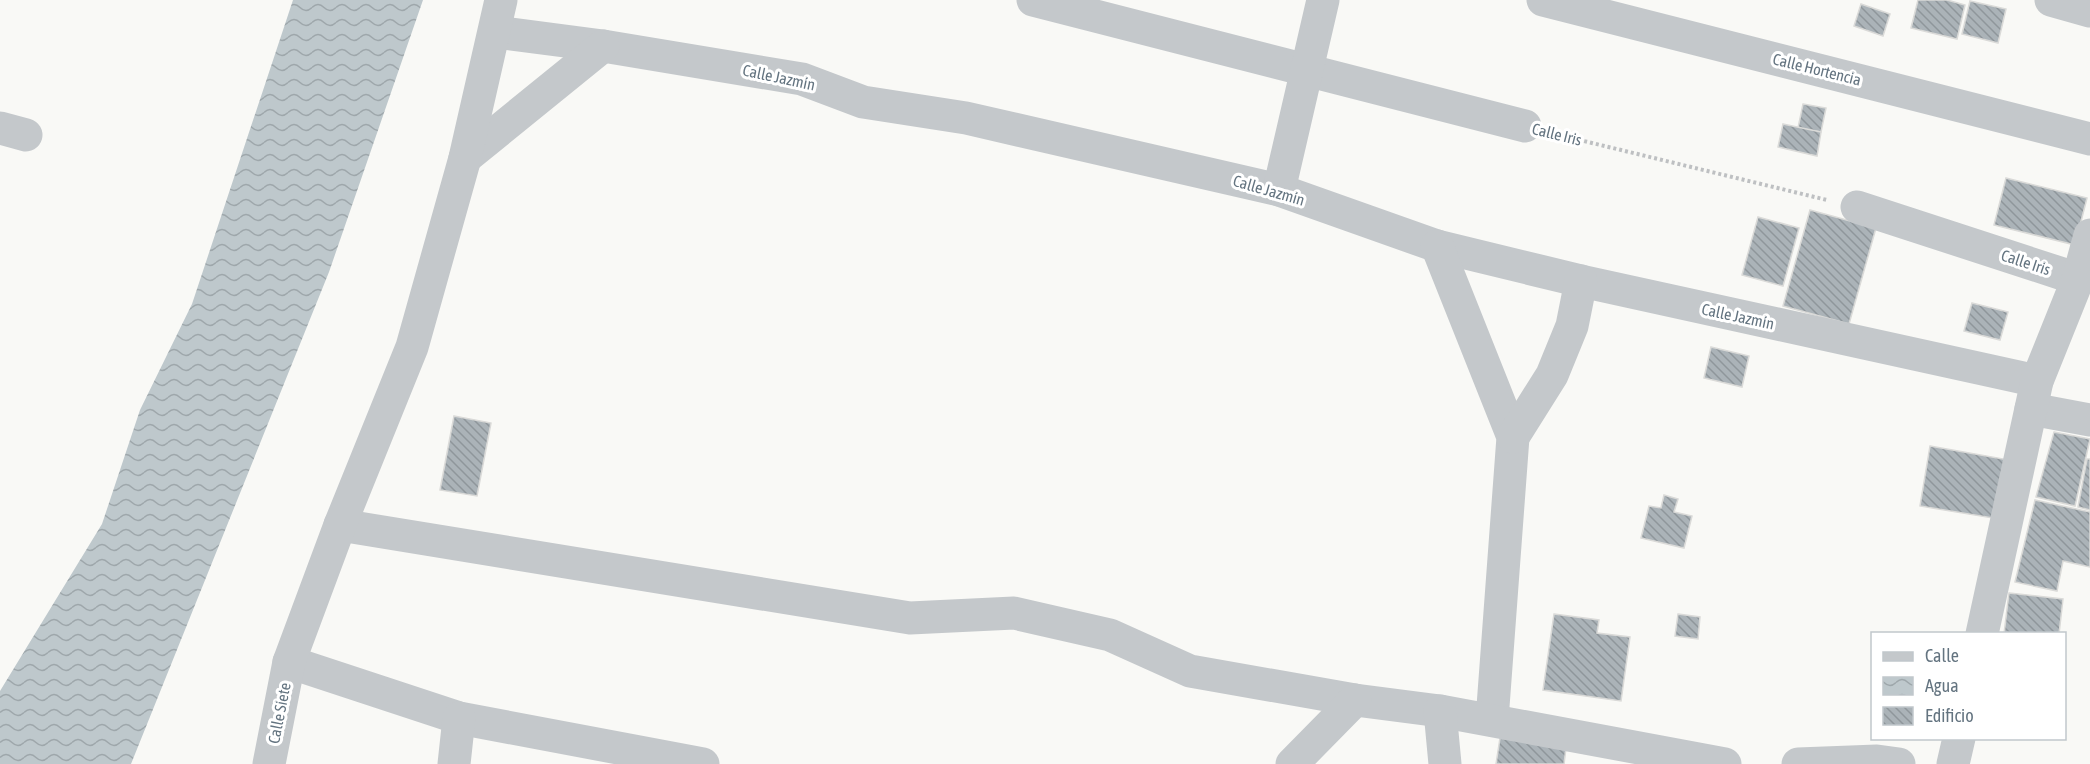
<svg xmlns="http://www.w3.org/2000/svg" width="2090" height="764" viewBox="0 0 2090 764" font-family="'Asap Condensed',sans-serif">
	<style>
		.water { fill: url(#water-waves) }
		.building { fill: url(#building-back-hatch); stroke: #dadad8; stroke-width: 1.5 }
		.lines { fill: none; stroke-linecap: round; stroke-linejoin: round }
		.path { stroke: #bec0c2; stroke-width: 4; stroke-dasharray: 3 3; stroke-linecap: butt }
		.minor { stroke: #c4c8cb; stroke-width: 33 }
		.labels { text-anchor: middle; dominant-baseline: central; stroke-width: 6; stroke-linejoin: round; paint-order: stroke }
		.street-label { font-size: 16px; fill: #647480; stroke: #fff }
	</style>
	<defs>
		<pattern id="water-waves" width="16" height="10" patternUnits="userSpaceOnUse" patternTransform="scale(1.5)"><rect width="16" height="10" fill="#bec8cc"/><path d="M0 5q4-4 8 0t8 0" fill="none" stroke="#9ea7ab"/></pattern>
		<pattern id="building-back-hatch" width="6" height="6" patternUnits="userSpaceOnUse" patternTransform="scale(1.5)"><rect width="6" height="6" fill="#abb3b8"/><path d="M-1 5l2 2M0 0l6 6M5-1l2 2" fill="none" stroke="#8f969b"/></pattern>
	</defs>
	<rect width="100%" height="100%" fill="#f9f9f6"/>
	<polygon class="water" points="293,0 423,0 329,272 131,764 0,764 0,691 102,524 140,410 192,304"/>
	<g class="building">
		<polygon points="1918,0 1947,0 1965,5 1957,39 1911,28"/>
		<polygon points="1970,1 2006,9 1998,43 1962,34"/>
		<polygon points="1861,4 1890,14 1883,36 1854,26"/>
		<polygon points="1803,104 1826,108 1821,132 1798,128"/>
		<polygon points="1783,124 1821,132 1817,156 1778,147"/>
		<polygon points="2006,178 2087,198 2075,245 1994,225"/>
		<polygon points="1810,210 1876,228 1849,324 1783,306"/>
		<polygon points="1758,217 1799,228 1783,286 1742,275"/>
		<polygon points="1972,303 2008,312 2000,340 1964,331"/>
		<polygon points="1711,347 1749,356 1742,387 1704,378"/>
		<polygon points="454,416 491,423 477,496 440,490"/>
		<polygon points="2054,432 2090,439 2075,506 2036,497"/>
		<polygon points="1930,446 2009,460 1999,519 1920,506"/>
		<polygon points="2087,459 2090,459 2090,510 2078,507"/>
		<polygon points="1664,495 1678,499 1674,512 1692,516 1684,548 1641,538 1649,506 1661,508"/>
		<polygon points="2035,500 2090,512 2090,567 2063,561 2057,591 2015,582"/>
		<polygon points="2009,593 2063,599 2059,634 2004,634"/>
		<polygon points="1554,614 1599,620 1597,633 1630,637 1621,701 1543,690"/>
		<polygon points="1678,614 1700,617 1698,639 1675,636"/>
		<polygon points="1500,738 1566,748 1564,764 1496,764"/>
	</g>
	<g class="lines">
		<polyline class="path" points="1555,134 1827,200"/>
		<g class="minor">
			<polyline points="1033,0 1525,126"/>
			<polyline points="1543,0 2090,139"/>
			<polyline points="2051,0 2090,11"/>
			<polyline points="495,32 603,46 802,79 863,102 966,118 1279,190 1437,246 1581,281 2037,381"/>
			<polyline points="0,128 26,135"/>
			<polyline points="465,158 603,46"/>
			<polyline points="1279,190 1323,0"/>
			<polyline points="1857,207 2078,279"/>
			<polyline points="1437,246 1513,437 1492,720"/>
			<polyline points="2031,409 2090,420"/>
			<polyline points="1513,437 1552,375 1572,326 1581,281"/>
			<polyline points="340,525 910,618 1014,613 1110,635 1190,671 1355,700 1440,711 1725,764"/>
			<polyline points="1982,634 2037,381 2078,279 2090,235"/>
			<polyline points="289,662 459,718 703,764"/>
			<polyline points="1440,711 1445,764"/>
			<polyline points="269,764 289,662 340,525 412,347 465,158 501,0"/>
			<polyline points="454,764 459,718"/>
			<polyline points="1292,764 1355,700"/>
			<polyline points="1798,764 1877,761 1899,764"/>
			<polyline points="1953,764 1959,738"/>
		</g>
	</g>
	<g class="labels">
		<g class="street-label">
			<text transform="translate(1817 69) rotate(14)">Calle Hortencia</text>
			<text transform="translate(779 77) rotate(12)">Calle Jazmín</text>
			<text transform="translate(1557 134) rotate(14)">Calle Iris</text>
			<text transform="translate(1269 190) rotate(16)">Calle Jazmín</text>
			<text transform="translate(2026 262) rotate(18)">Calle Iris</text>
			<text transform="translate(1738 316) rotate(12)">Calle Jazmín</text>
			<text transform="translate(279 713) rotate(-79)">Calle Siete</text>
		</g>
	</g>
	<rect x="1871" y="632" width="195" height="108" fill="#ffffff" stroke="#c1c7cc" stroke-width="1.5"/>
	<rect x="1883" y="652" width="30" height="9" fill="#c4c8cb" stroke="#c1c7cc" stroke-width="1.5"/>
	<text x="1925" y="662" font-size="18" fill="#647480">Calle</text>
	<rect x="1883" y="677" width="30" height="18" fill="url(#water-waves)" stroke="#c1c7cc" stroke-width="1.5"/>
	<text x="1925" y="692" font-size="18" fill="#647480">Agua</text>
	<rect x="1883" y="707" width="30" height="18" fill="url(#building-back-hatch)" stroke="#c1c7cc" stroke-width="1.5"/>
	<text x="1925" y="722" font-size="18" fill="#647480">Edificio</text>
</svg>
